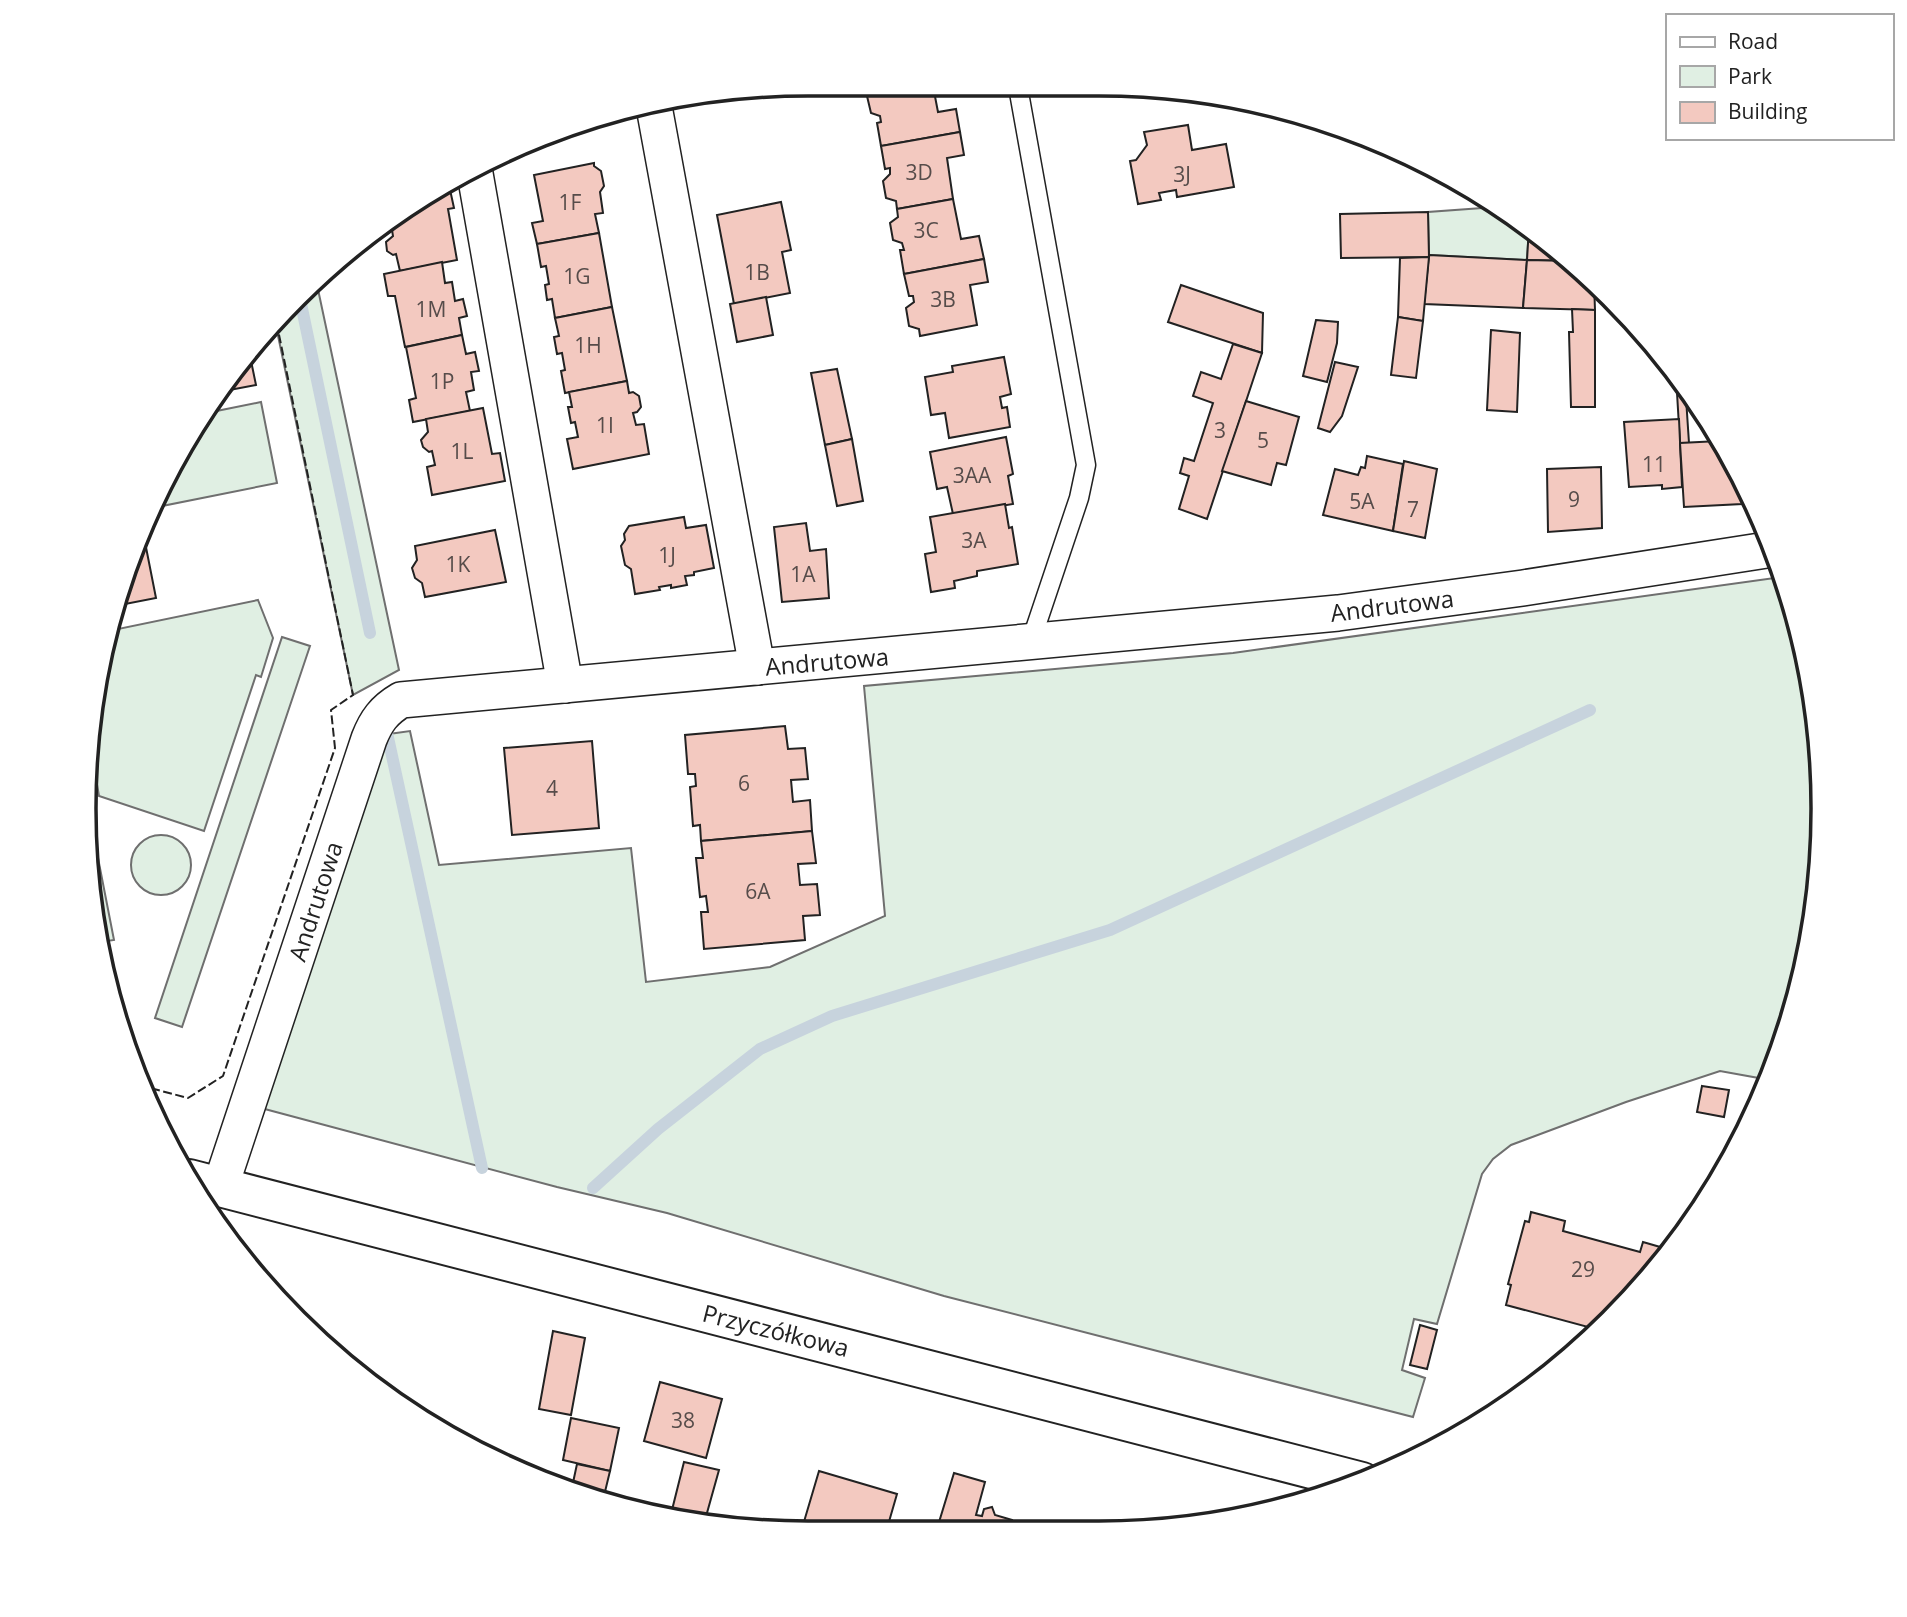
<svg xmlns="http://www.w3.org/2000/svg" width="1907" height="1617" viewBox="0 0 1907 1617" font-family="'Open Sans',sans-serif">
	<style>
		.green { fill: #e0efe3; stroke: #6f6f6f; stroke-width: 2 }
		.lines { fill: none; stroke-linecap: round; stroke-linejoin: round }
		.stream { stroke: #c7d3dd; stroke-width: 12 }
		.building { fill: #f3c9c0; stroke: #222; stroke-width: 2 }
		.lane-casing { stroke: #222; stroke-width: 21 }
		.street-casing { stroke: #222; stroke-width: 38 }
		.secondary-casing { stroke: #222; stroke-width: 42 }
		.lane { stroke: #fff; stroke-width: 18 }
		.street { stroke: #fff; stroke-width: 35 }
		.secondary { stroke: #fff; stroke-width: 38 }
		.fence { stroke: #222; stroke-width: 2; stroke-dasharray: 9 3.5; stroke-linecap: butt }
		.labels { text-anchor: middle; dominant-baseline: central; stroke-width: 5; stroke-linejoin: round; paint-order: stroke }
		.number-label { font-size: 21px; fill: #564c4a }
		.street-label { font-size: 24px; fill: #222; stroke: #fff }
		.rim { fill: none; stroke: #222; stroke-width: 3.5 }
	</style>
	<rect width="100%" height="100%" fill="#fff"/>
	<g class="green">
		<polygon points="1496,207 1529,227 1527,260 1429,255 1428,212"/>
		<polygon points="316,280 399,670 353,695 276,326"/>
		<polygon points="261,402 277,483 152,508 202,414"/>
		<polygon points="1782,577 1809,668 1823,809 1809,950 1770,1080 1720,1071 1626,1102 1511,1145 1493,1159 1482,1174 1437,1324 1414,1319 1402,1370 1425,1378 1413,1417 944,1296 667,1213 557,1187 261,1108 382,735 410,731 439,865 631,848 646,982 770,967 885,916 864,686 1233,653"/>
		<polygon points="258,600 273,638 261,677 256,675 204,831 99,796 90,743 90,714 113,630"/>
		<polygon points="282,637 310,646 182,1027 155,1018"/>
		<polygon points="90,817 114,940 101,942 90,903"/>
		<circle cx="161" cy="865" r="30"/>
	</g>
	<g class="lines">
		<g class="stream">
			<polyline points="300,299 370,633"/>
			<polyline points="387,733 482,1168"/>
			<polyline points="593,1188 658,1129 760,1049 832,1016 1110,930 1590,710"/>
		</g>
	</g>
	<g class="building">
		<polygon points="874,85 933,86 938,112 956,109 960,132 881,146 877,123 881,122 880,116 871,113 867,96 875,89"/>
		<polygon points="1188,125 1192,150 1226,144 1234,187 1177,197 1176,190 1159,193 1161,200 1138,204 1130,161 1136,160 1147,145 1144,132"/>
		<polygon points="960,132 964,155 947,158 953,199 897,209 896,201 886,198 883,181 890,174 890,168 885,169 881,146"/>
		<polygon points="594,163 594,166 601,171 604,186 600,192 603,213 595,214 599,233 537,244 532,223 543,221 534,175"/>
		<polygon points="449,185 454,208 448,209 457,260 400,271 396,254 393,255 387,251 386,242 393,236 391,224"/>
		<polygon points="953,199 961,239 979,236 984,259 904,274 900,250 904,250 902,243 893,240 890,223 898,217 897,209"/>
		<polygon points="781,202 791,250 782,252 790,293 734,304 717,215"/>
		<polygon points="1428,212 1429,257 1341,258 1340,214"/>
		<polygon points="1529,227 1539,233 1571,261 1527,260"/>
		<polygon points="599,233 612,307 555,318 552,299 547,300 545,285 549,284 546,266 541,267 537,244"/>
		<polygon points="1429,255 1527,260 1523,308 1424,304"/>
		<polygon points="1429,257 1423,321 1398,317 1400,258"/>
		<polygon points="984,259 988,282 970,285 977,325 920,336 919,329 909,326 906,308 914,302 913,296 909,296 904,274"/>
		<polygon points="1527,260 1571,261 1594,282 1595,310 1523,308"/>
		<polygon points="442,262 445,283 452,282 455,301 463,299 467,316 459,318 462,335 405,347 395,296 388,296 384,274"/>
		<polygon points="1181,285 1263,313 1262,353 1168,322"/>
		<polygon points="766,297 773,335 737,342 730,304"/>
		<polygon points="612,307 627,381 565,393 561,371 565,370 562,353 557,354 554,337 559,336 555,318"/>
		<polygon points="1572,309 1595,310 1595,407 1571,407 1569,332 1573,332"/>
		<polygon points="1398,317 1423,321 1416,378 1391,375"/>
		<polygon points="1316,320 1338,322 1337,343 1327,382 1303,376"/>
		<polygon points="1491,330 1520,333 1517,412 1487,410"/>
		<polygon points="462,335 466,354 475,352 479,371 471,372 474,390 466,392 470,411 413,422 409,400 416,398 406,347"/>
		<polygon points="1233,344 1262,353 1207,519 1179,509 1189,476 1180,473 1184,458 1194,461 1213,403 1193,396 1201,372 1221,379"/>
		<polygon points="250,356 256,385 219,392"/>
		<polygon points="1004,357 1011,394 1000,397 1002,408 1007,407 1010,427 949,438 945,413 931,415 925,377 953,372 952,366"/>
		<polygon points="1335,362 1358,367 1342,416 1330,432 1318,428"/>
		<polygon points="837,369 852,439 825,445 811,373"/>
		<polygon points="1676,376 1694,397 1686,398 1689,443 1680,443"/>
		<polygon points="627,381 629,393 633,392 639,396 641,407 637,412 633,413 636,425 644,424 649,454 573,469 567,439 578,437 575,422 571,423 568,407 572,407 569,392"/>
		<polygon points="1246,401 1299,417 1286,465 1277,463 1271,485 1222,471"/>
		<polygon points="483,408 492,454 500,453 505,481 432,495 427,467 435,465 432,451 429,452 423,447 421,440 428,432 426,419"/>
		<polygon points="1679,419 1682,487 1662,489 1662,485 1629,487 1624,422"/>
		<polygon points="1006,437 1013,474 1008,476 1013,504 953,514 947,487 937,489 930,452"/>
		<polygon points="852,439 863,501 837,506 825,445"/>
		<polygon points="1719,441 1748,493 1742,493 1742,504 1684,507 1680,443"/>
		<polygon points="1367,456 1403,464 1393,531 1323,515 1335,469 1358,475 1361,467 1365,468"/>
		<polygon points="1404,461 1437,469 1425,538 1393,531"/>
		<polygon points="1601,467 1602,528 1548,532 1547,469"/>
		<polygon points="1005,504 1009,528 1012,527 1018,564 977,571 977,576 954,581 955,588 931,592 925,554 936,552 930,517"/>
		<polygon points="684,517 686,528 706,525 714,568 694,572 694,575 685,576 687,585 671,588 671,585 659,587 660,590 635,594 631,569 625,565 621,546 625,540 624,534 629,526"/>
		<polygon points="806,523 810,551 826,549 829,598 782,602 774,527"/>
		<polygon points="142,527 156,598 120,605 139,532"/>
		<polygon points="495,530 506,582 425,597 422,583 415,578 412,568 417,560 415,546"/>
		<polygon points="785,726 788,749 805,748 808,779 791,780 793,802 810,800 812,831 701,841 700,825 693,826 690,787 696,786 695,774 688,774 685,735"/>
		<polygon points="592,741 599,828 512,835 504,748"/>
		<polygon points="812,831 816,863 798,864 800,885 817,884 820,915 803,916 805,940 704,949 701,912 708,912 706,896 700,897 696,858 703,858 701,841"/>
		<polygon points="1702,1086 1729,1090 1724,1117 1697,1112"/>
		<polygon points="1531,1212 1565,1221 1563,1231 1640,1252 1643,1242 1667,1249 1665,1254 1611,1321 1599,1330 1506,1305 1511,1285 1508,1284 1525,1221 1529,1222"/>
		<polygon points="1420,1325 1437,1330 1427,1369 1410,1365"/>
		<polygon points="553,1331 585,1338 571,1415 539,1409"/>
		<polygon points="660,1382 722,1399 706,1458 644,1441"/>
		<polygon points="571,1418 619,1428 610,1471 563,1460"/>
		<polygon points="684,1462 719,1470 705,1520 671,1514"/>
		<polygon points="577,1464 610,1471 603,1500 571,1492"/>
		<polygon points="819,1471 897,1494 886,1532 824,1532 803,1525"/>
		<polygon points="954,1473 985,1482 976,1515 982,1516 984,1509 992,1507 995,1515 1012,1520 1008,1533 936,1532"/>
	</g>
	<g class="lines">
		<defs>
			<polyline id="lane" points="1018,87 1086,465 1079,498 1031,641"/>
			<g id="street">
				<polyline points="655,112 757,667"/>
				<polyline points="474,168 565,685"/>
				<path d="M220,1188l149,-449c7,-18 15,-29 32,-39l937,-87 185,-25 250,-39"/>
			</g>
			<polyline id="secondary" points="189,1179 1362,1482"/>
		</defs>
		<use href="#lane" class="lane-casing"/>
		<use href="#street" class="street-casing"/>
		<use href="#secondary" class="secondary-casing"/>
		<use href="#lane" class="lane"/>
		<use href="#street" class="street"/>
		<use href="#secondary" class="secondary"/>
		<polyline class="fence" points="139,1085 188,1098 223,1076 335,748 331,710 353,695 277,325"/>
	</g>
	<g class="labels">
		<g class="number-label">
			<text x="919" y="172">3D</text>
			<text x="1182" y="174">3J</text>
			<text x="570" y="202">1F</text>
			<text x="926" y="230">3C</text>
			<text x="757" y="272">1B</text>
			<text x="577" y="276">1G</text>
			<text x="943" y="299">3B</text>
			<text x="431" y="309">1M</text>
			<text x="588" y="345">1H</text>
			<text x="442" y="381">1P</text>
			<text x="605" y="425">1I</text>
			<text x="1220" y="430">3</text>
			<text x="1263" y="440">5</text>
			<text x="462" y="451">1L</text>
			<text x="1654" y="464">11</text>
			<text x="972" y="475">3AA</text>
			<text x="1574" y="499">9</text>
			<text x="1362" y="501">5A</text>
			<text x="1413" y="509">7</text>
			<text x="974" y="540">3A</text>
			<text x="667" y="555">1J</text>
			<text x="458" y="564">1K</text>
			<text x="803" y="574">1A</text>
			<text x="744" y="783">6</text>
			<text x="552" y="788">4</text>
			<text x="758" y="891">6A</text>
			<text x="1583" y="1269">29</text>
			<text x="683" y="1420">38</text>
		</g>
		<g class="street-label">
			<text transform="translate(1392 605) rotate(-7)">Andrutowa</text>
			<text transform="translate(827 661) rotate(-5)">Andrutowa</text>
			<text transform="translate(315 901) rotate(-72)">Andrutowa</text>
			<text transform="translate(776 1330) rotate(14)">Przyczółkowa</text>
		</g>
	</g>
	<path d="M0 0H1907V1617H0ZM808 96H1099A712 712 0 0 1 1811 808V809A712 712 0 0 1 1099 1521H808A712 712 0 0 1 96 809V808A712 712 0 0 1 808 96Z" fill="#fff" fill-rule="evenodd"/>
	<path class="rim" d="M808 96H1099A712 712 0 0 1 1811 808V809A712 712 0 0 1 1099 1521H808A712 712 0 0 1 96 809V808A712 712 0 0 1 808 96Z"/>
	<rect x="1666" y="14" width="228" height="126" fill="#ffffff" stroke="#a7a7a7" stroke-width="2"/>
	<rect x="1680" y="37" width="35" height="10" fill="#ffffff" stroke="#a7a7a7" stroke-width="2"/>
	<text x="1728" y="49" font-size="21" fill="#222222">Road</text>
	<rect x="1680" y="66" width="35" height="21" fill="#e0efe3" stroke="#a7a7a7" stroke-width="2"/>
	<text x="1728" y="84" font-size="21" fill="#222222">Park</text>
	<rect x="1680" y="102" width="35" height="21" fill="#f3c9c0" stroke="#a7a7a7" stroke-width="2"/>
	<text x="1728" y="119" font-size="21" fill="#222222">Building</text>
</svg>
